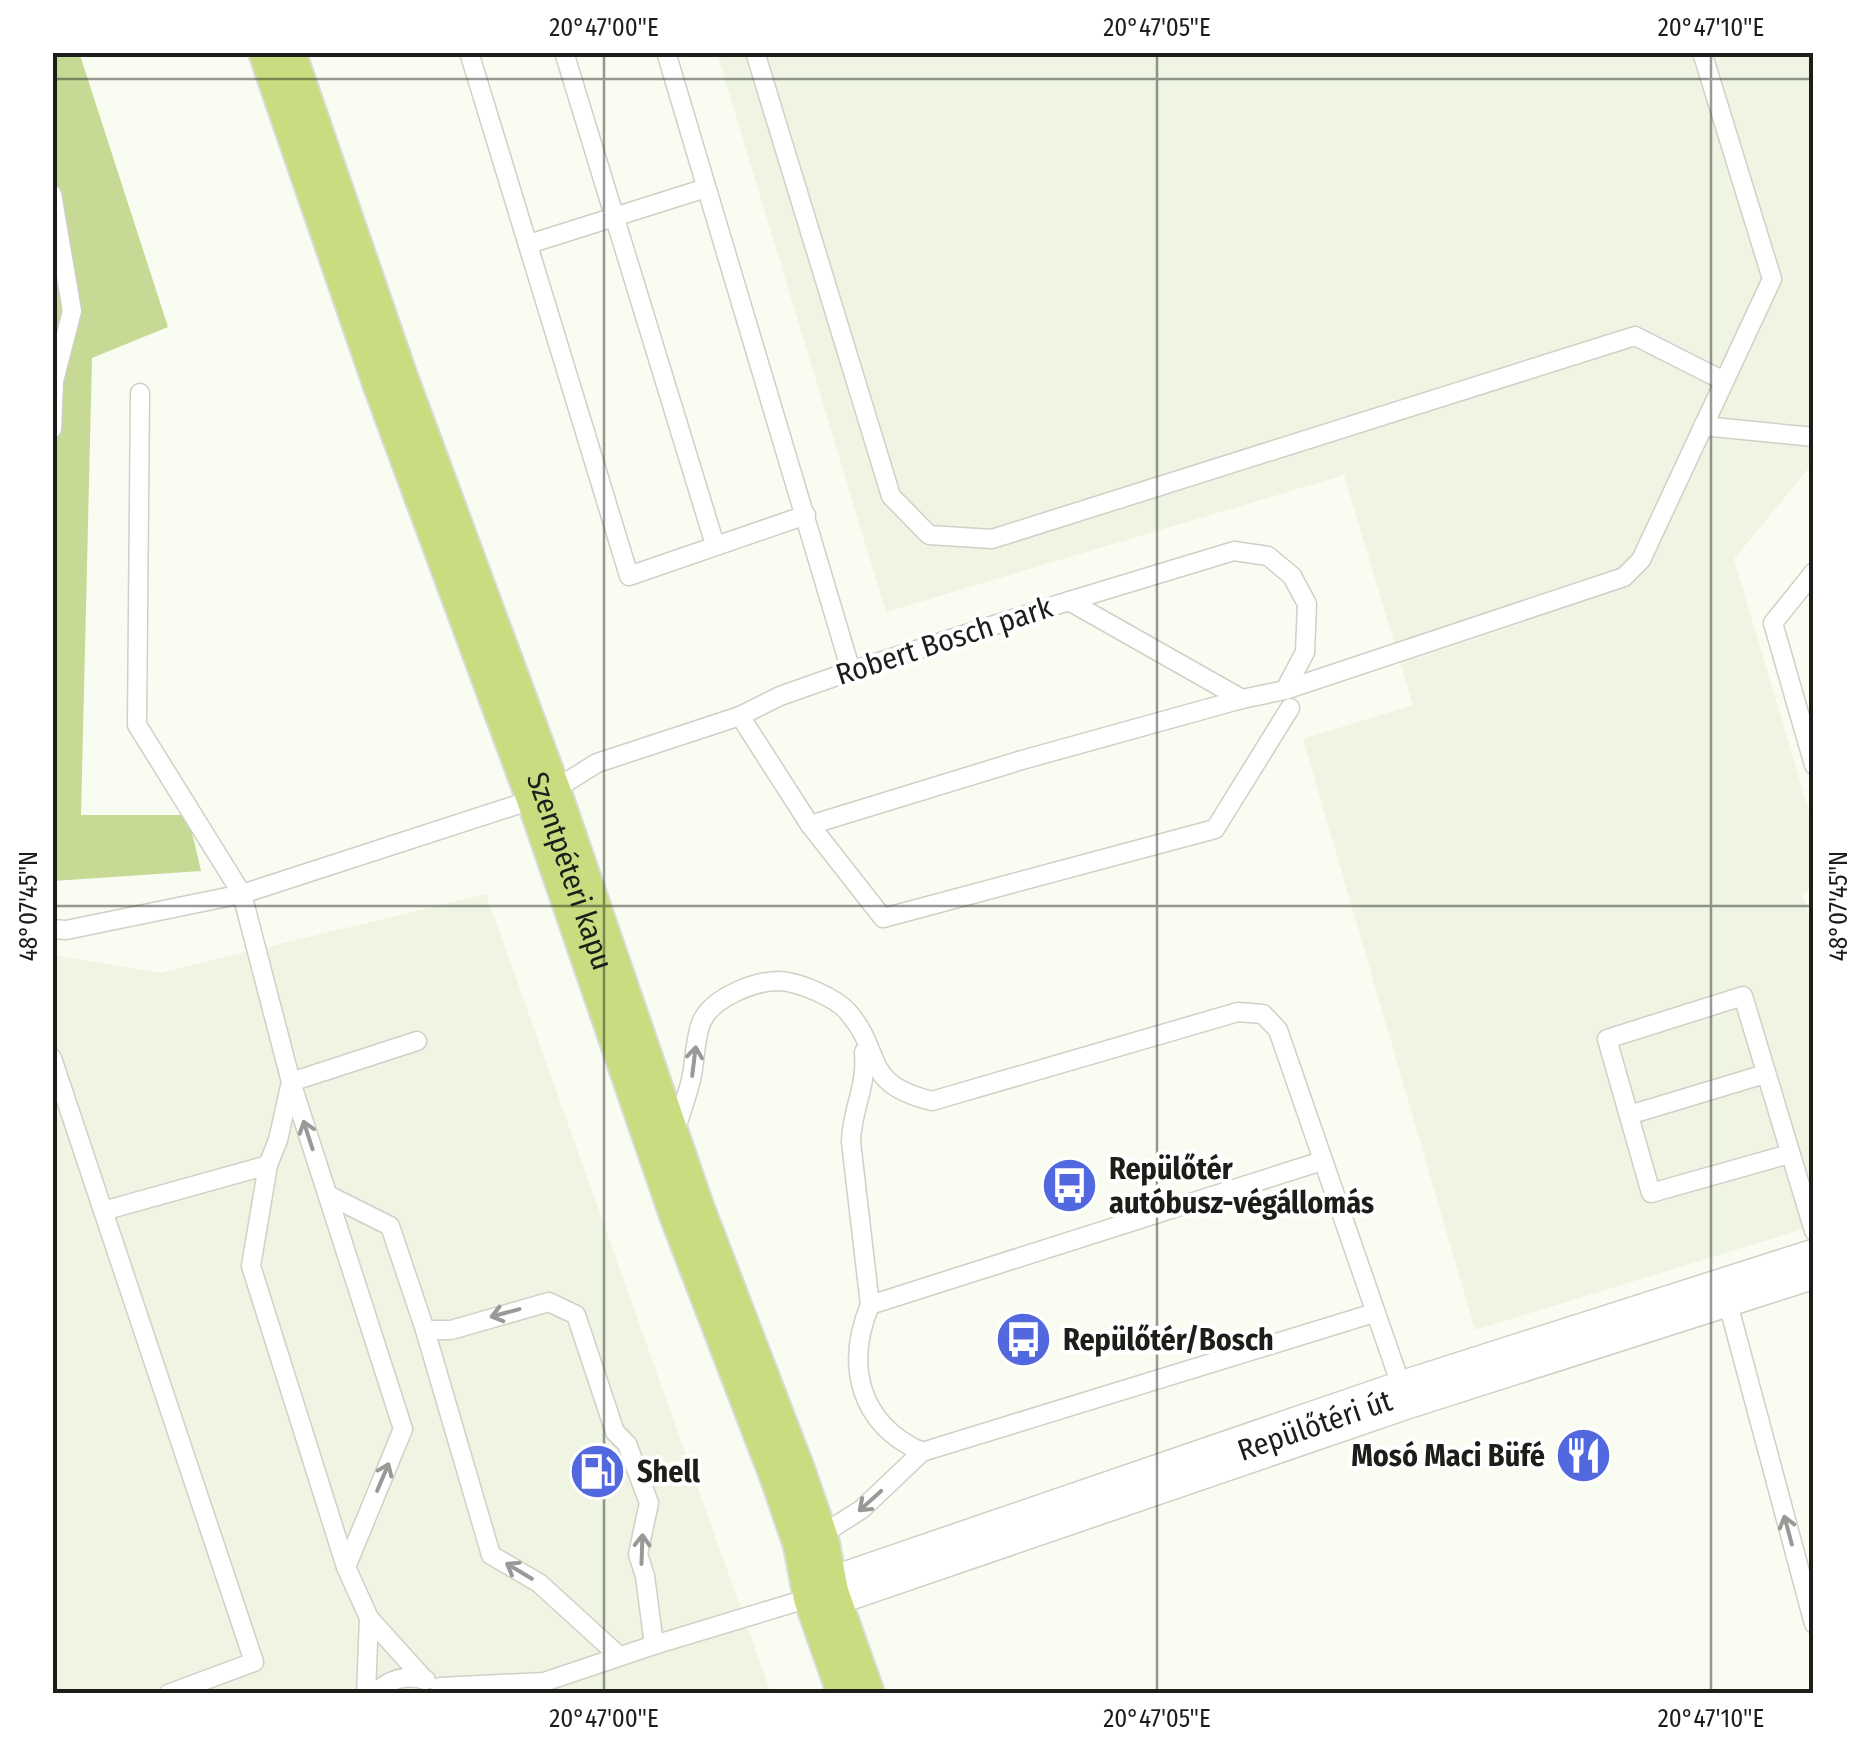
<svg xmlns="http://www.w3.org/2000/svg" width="1866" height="1746" viewBox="0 0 1866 1746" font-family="'Fira Sans Condensed',sans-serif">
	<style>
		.built { fill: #eff5e2 }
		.green { fill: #c6d995 }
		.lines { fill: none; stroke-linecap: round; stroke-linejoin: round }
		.service-casing { stroke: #ced1c6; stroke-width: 21 }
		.tertiary-casing { stroke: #ced1c6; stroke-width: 51 }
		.primary-casing { stroke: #dbdbda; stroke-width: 59 }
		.service { stroke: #fff; stroke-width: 18 }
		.tertiary { stroke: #fff; stroke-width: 48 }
		.primary { stroke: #c9dc7f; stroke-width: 55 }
		.oneway { stroke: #999a98 }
		.ticks { fill: none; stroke: #1d1e1a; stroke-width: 2.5; stroke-opacity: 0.45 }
		.labels { text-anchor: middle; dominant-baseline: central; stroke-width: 8; stroke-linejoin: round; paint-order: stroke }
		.street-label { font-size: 30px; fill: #1d1e1a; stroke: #fff }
		.poi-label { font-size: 30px; font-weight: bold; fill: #1d1e1a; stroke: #fff; text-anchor: start }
		.neatline { fill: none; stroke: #1d1e1a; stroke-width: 4 }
		.ticks-label { font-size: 25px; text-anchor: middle; fill: #1d1e1a }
	</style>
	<rect width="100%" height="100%" fill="#f9fcf1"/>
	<g class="built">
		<polygon points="717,53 1813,53 1813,463 1734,559 1813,825 1813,889 1802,893 1814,931 1813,1226 1475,1330 1303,739 1413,705 1344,475 886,612"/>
		<polygon points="486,894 771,1693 53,1693 52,955 160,973"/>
	</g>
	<polygon class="green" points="79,52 168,327 92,358 81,815 188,815 201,871 53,881 52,53"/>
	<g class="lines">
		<defs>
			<g id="service">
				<polyline points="469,52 629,576 806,515"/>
				<polyline points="564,52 715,545"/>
				<polyline points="666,52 851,671"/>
				<polyline points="755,52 891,496 929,535 992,539 1635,336 1724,381"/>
				<polyline points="52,194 72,311 54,381 52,429"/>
				<polyline points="529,244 706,188"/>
				<polyline points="1703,426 1814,437"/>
				<polyline points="1814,572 1773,623 1814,765"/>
				<polyline points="1069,601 1234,551 1268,556 1292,576 1307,604 1305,652 1285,690"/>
				<polyline points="740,716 810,825 1022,760 1242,699"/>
				<polyline points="810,825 883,918 1215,829 1290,708"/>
				<polyline points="52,929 66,930 242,894 137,725 140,393"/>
				<path d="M864,1052c3,37 -12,55 -13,90l19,163"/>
				<polyline points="52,1058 254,1662 168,1694"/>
				<polyline points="1629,1115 1765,1074"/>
				<path d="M674,1134c6,-19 14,-39 18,-59 3,-17 3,-35 9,-52 10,-25 53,-42 78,-42 20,1 56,16 69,31 37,43 12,71 84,89l306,-89 25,2 15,16 126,364"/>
				<polyline points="1789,1154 1651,1193 1607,1039 1743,996 1814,1231"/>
				<polyline points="328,1195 390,1226 425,1330 451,1330 549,1302 576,1315 615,1432 627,1444 649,1503 638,1554 645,1576 654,1645"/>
				<polyline points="103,1211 268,1165"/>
				<polyline points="1726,1296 1814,1624"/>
				<polyline points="425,1330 491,1555 539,1583 619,1656"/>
				<path d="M922,1452c-63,-28 -77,-87 -52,-147l452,-144"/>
				<polyline points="815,1539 862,1509 922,1452 1374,1313"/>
				<polyline points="346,1567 403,1429 291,1082 417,1041"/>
				<polyline points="423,1678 369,1618 346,1567 251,1266 268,1165 278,1140 291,1082 242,894 544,796 597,763 740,716 780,696 851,671 1069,601 1242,699 1285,690 1624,577 1641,560 1772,279 1702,52"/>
				<polyline points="440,1687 544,1682 654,1645 816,1596"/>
				<polyline points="366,1694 369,1618"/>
				<path d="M374,1694c15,-15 31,-20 52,-14"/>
			</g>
			<g id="tertiary">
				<path id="s1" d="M821,1595l583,-200 410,-131"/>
			</g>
			<g id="primary">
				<path id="s2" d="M277,52l113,328 154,416 143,416 101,263 23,67 10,53 35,99"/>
			</g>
		</defs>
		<use href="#service" class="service-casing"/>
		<use href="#tertiary" class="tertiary-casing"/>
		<use href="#primary" class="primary-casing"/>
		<use href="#service" class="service"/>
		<use href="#tertiary" class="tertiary"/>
		<use href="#primary" class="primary"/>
	</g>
	<defs><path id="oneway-shaft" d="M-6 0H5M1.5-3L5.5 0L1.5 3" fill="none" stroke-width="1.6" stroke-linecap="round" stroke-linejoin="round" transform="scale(2.5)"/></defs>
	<g class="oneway">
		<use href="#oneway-shaft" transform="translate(694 1061) rotate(-83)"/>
		<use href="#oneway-shaft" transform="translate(308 1135) rotate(-108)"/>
		<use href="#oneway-shaft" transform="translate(505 1313) rotate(165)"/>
		<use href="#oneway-shaft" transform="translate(383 1477) rotate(-67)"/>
		<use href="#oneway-shaft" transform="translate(870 1501) rotate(138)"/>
		<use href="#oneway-shaft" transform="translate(1788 1530) rotate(-105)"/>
		<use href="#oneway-shaft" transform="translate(642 1549) rotate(-88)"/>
		<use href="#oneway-shaft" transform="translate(519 1571) rotate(-149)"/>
	</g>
	<path class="ticks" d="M604,52v1642M1157,52v1642M1711,52v1642M52,79h1762M52,906h1762"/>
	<defs>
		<symbol id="bus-disc" viewBox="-11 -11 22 22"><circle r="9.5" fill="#5168de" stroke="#fff"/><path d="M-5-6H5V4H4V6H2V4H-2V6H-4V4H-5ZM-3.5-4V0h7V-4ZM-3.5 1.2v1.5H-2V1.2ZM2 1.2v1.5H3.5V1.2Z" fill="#fff"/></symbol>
		<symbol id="restaurant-disc" viewBox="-11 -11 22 22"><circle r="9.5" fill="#5168de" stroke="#fff"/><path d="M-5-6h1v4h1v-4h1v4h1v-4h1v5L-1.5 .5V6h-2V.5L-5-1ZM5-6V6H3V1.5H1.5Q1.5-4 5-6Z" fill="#fff"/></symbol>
		<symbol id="fuel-disc" viewBox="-11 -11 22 22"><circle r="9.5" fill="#5168de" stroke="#fff"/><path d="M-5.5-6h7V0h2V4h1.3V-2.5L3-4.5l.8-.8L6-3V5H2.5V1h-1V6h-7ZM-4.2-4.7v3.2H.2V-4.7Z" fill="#fff"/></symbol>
	</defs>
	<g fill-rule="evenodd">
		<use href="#bus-disc" x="1038" y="1154" width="63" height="63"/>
		<use href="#bus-disc" x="992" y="1308" width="63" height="63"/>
		<use href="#restaurant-disc" x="1552" y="1424" width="63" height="63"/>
		<use href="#fuel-disc" x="566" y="1440" width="63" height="63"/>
	</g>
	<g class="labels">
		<g class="street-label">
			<text transform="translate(944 641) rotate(-18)">Robert Bosch park</text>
			<text stroke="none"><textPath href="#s2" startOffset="870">Szentpéteri kapu</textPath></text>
			<text stroke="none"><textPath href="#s1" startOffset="522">Repülőtéri út</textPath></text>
		</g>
		<g class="poi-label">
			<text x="1109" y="1169">Repülőtér<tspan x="1109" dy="34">autóbusz-végállomás</tspan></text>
			<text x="1063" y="1340">Repülőtér/Bosch</text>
			<text x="1545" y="1456" text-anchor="end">Mosó Maci Büfé</text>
			<text x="637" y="1472">Shell</text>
		</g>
	</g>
	<rect width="1866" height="1746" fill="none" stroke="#ffffff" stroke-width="110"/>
	<rect x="55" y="55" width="1756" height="1636" class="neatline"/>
	<g class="ticks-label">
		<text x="604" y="36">20°47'00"E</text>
		<text x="1157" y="36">20°47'05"E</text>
		<text x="1711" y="36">20°47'10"E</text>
		<text transform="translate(28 906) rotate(-90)" y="9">48°07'45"N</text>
		<text transform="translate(1838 906) rotate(-90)" y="9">48°07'45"N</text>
		<text x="604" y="1727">20°47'00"E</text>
		<text x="1157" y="1727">20°47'05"E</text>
		<text x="1711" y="1727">20°47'10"E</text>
	</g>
</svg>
